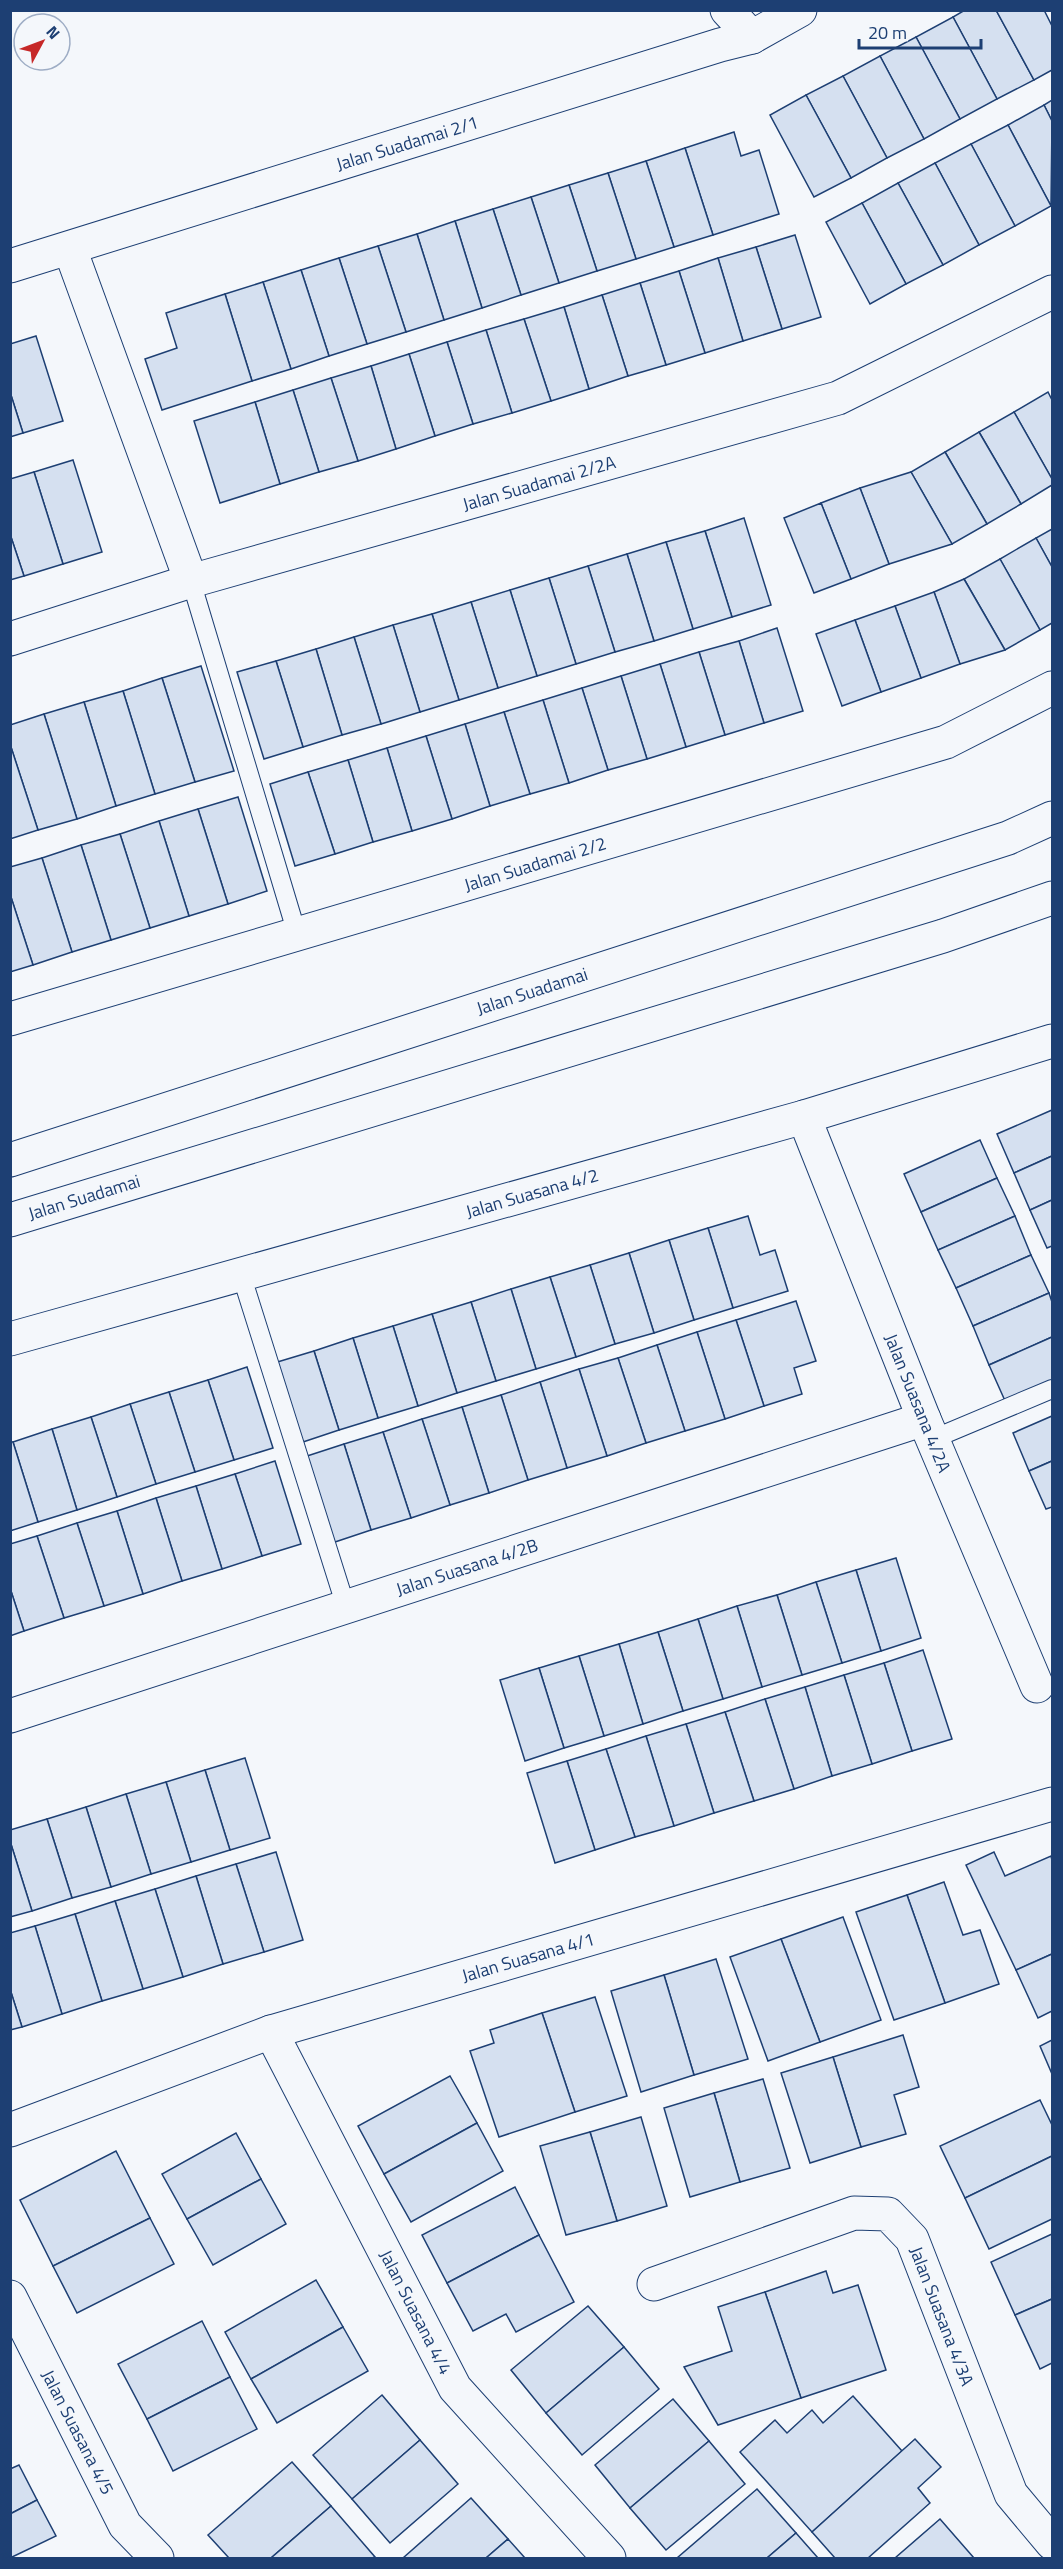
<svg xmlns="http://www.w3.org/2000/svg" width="1063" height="2569" viewBox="0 0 1063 2569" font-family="'Titillium Web',sans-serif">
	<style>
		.building { fill: #d5e0f0; stroke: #1d3f73; stroke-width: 1.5 }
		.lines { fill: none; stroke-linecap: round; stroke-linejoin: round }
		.lane-casing { stroke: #1d3f73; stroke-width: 20 }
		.street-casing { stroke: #1d3f73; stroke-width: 35 }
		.secondary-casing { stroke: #1d3f73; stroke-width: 35 }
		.lane { stroke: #f4f7fb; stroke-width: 18 }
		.street { stroke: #f4f7fb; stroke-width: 33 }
		.secondary { stroke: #f4f7fb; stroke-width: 33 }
		.labels { text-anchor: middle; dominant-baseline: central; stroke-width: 4.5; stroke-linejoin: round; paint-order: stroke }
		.street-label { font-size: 18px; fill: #1d3f73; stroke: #f4f7fb }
	</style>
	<rect width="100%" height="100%" fill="#f4f7fb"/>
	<g class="building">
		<polygon points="965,10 996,10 1034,80 997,99 953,17"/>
		<polygon points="996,10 1044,10 1052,26 1052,70 1034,80"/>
		<polygon points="953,17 997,99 960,119 916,37"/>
		<polygon points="916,37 960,119 924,139 880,56"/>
		<polygon points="880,56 924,139 887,158 843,76"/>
		<polygon points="843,76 887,158 851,178 806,95"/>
		<polygon points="806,95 851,178 814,197 770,115"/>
		<polygon points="1052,100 1052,121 1044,105"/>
		<polygon points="1044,105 1052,121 1051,206 1008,125"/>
		<polygon points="1008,125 1051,206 1015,226 971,144"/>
		<polygon points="734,132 741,156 759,150 779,214 713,235 685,148"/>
		<polygon points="971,144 1015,226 979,245 935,163"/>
		<polygon points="685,148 713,235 674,247 646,161"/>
		<polygon points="646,161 674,247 636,259 608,173"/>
		<polygon points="935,163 979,245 943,265 898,183"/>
		<polygon points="608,173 636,259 597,271 569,185"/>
		<polygon points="898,183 943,265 906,284 862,203"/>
		<polygon points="569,185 597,271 559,283 531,197"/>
		<polygon points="531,197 559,283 521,295 493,209"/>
		<polygon points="862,203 906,284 870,304 826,222"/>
		<polygon points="493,209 521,295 482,308 455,221"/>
		<polygon points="455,221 482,308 444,320 417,234"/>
		<polygon points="417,234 444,320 406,332 378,246"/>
		<polygon points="795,235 821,317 782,329 756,247"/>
		<polygon points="378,246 406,332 367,344 339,258"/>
		<polygon points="756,247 782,329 743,341 718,258"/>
		<polygon points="339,258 367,344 329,356 301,270"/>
		<polygon points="718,258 743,341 705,353 679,271"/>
		<polygon points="301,270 329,356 291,369 263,282"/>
		<polygon points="679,271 705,353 666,365 640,283"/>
		<polygon points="263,282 291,369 252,381 225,294"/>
		<polygon points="640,283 666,365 628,376 602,295"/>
		<polygon points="225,294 252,381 162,410 145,359 177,348 166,313"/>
		<polygon points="602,295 628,376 589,389 564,307"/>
		<polygon points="564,307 589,389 551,401 524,319"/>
		<polygon points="524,319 551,401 512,413 486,330"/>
		<polygon points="486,330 512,413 473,424 447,342"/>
		<polygon points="36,336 63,421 23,433 10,392 10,344"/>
		<polygon points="447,342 473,424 435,436 409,354"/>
		<polygon points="409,354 435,436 396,449 371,366"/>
		<polygon points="371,366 396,449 358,461 331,378"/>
		<polygon points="331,378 358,461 319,472 293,390"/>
		<polygon points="293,390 319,472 280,484 255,402"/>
		<polygon points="10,392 23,433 10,437"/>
		<polygon points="1048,392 1052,400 1052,479 1014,412"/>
		<polygon points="255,402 280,484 220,503 194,421"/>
		<polygon points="1014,412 1052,479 1052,485 1021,504 979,432"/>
		<polygon points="979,432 1021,504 987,524 945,452"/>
		<polygon points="945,452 987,524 952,544 911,472"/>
		<polygon points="73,460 102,552 63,564 34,472"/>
		<polygon points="34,472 63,564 24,576 10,534 10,479"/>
		<polygon points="911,472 952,544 889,564 860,488"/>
		<polygon points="860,488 889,564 851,579 821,503"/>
		<polygon points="821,503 851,579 814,593 784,518"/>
		<polygon points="744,518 771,605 732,617 705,531"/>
		<polygon points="1052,529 1052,567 1036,538"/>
		<polygon points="705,531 732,617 693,629 666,542"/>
		<polygon points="10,534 24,576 10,580"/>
		<polygon points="1036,538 1052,567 1052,623 1040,630 1000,559"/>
		<polygon points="666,542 693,629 654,641 627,554"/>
		<polygon points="627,554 654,641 615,652 588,566"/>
		<polygon points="1000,559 1040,630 1005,650 964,579"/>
		<polygon points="588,566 615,652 576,664 549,578"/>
		<polygon points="549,578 576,664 537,676 510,590"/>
		<polygon points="964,579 1005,650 960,664 934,592"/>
		<polygon points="510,590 537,676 498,688 471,602"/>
		<polygon points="934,592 960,664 921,678 895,606"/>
		<polygon points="471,602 498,688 459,700 432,614"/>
		<polygon points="895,606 921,678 881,692 855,620"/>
		<polygon points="432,614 459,700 420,712 393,625"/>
		<polygon points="855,620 881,692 842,706 816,634"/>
		<polygon points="393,625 420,712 381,724 354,637"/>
		<polygon points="777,628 803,711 764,723 739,641"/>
		<polygon points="354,637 381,724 342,735 316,649"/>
		<polygon points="739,641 764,723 725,735 699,652"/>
		<polygon points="316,649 342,735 303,747 276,661"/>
		<polygon points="699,652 725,735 686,747 660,664"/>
		<polygon points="276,661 303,747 264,759 237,672"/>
		<polygon points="660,664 686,747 647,759 621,676"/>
		<polygon points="201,666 234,771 195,782 162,678"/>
		<polygon points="621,676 647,759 608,770 582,688"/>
		<polygon points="162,678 195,782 155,794 123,691"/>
		<polygon points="582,688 608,770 569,783 543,700"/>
		<polygon points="123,691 155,794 116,806 84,702"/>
		<polygon points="543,700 569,783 530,794 504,712"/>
		<polygon points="84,702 116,806 77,819 44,714"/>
		<polygon points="504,712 530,794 490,806 465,724"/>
		<polygon points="44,714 77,819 38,830 10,744 10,725"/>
		<polygon points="465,724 490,806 452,819 426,736"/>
		<polygon points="426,736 452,819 412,831 387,748"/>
		<polygon points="10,744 38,830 10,839"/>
		<polygon points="387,748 412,831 373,842 348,760"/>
		<polygon points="348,760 373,842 335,854 308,772"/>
		<polygon points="308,772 335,854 295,866 270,784"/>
		<polygon points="238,797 267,891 228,904 198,809"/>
		<polygon points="198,809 228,904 189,916 159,821"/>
		<polygon points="159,821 189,916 150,928 120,834"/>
		<polygon points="120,834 150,928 111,940 81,845"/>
		<polygon points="81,845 111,940 72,952 42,858"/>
		<polygon points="42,858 72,952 33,965 10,894 10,867"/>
		<polygon points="10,894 33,965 10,972"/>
		<polygon points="1052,1110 1052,1156 1014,1173 997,1134"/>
		<polygon points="980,1140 997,1178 921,1212 904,1174"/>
		<polygon points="1052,1156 1052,1200 1030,1210 1014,1173"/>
		<polygon points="997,1178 1015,1216 938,1250 921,1212"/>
		<polygon points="1052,1200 1052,1246 1047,1248 1030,1210"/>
		<polygon points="748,1216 760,1255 775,1250 788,1291 733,1308 708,1228"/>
		<polygon points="1015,1216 1031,1255 956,1288 938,1250"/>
		<polygon points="708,1228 733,1308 694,1320 669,1240"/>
		<polygon points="669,1240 694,1320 654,1333 629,1253"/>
		<polygon points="629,1253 654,1333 615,1344 590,1265"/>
		<polygon points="1031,1255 1049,1293 973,1326 956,1288"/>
		<polygon points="590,1265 615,1344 576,1357 550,1277"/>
		<polygon points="550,1277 576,1357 536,1369 511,1289"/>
		<polygon points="511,1289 536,1369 496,1381 471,1302"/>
		<polygon points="1049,1293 1052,1302 1052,1337 989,1365 973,1326"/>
		<polygon points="796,1301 816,1361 794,1368 802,1394 764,1406 736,1320"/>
		<polygon points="471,1302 496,1381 457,1393 432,1314"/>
		<polygon points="432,1314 457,1393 418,1406 393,1326"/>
		<polygon points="736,1320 764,1406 725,1419 697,1332"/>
		<polygon points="393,1326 418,1406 378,1418 353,1338"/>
		<polygon points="697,1332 725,1419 685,1431 657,1345"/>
		<polygon points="1052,1337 1052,1383 1006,1403 989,1365"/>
		<polygon points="353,1338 378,1418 339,1430 314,1351"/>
		<polygon points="657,1345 685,1431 646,1443 618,1358"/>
		<polygon points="314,1351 339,1430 300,1443 274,1363"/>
		<polygon points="618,1358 646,1443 607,1456 579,1369"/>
		<polygon points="247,1367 273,1448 234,1460 208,1380"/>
		<polygon points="579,1369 607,1456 567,1468 540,1382"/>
		<polygon points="208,1380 234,1460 195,1472 169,1392"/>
		<polygon points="540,1382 567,1468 528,1480 501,1395"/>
		<polygon points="169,1392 195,1472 156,1484 130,1404"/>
		<polygon points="501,1395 528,1480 489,1493 462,1407"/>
		<polygon points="130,1404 156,1484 117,1497 91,1417"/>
		<polygon points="462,1407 489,1493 450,1505 422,1419"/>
		<polygon points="1052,1416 1052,1461 1029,1471 1013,1433"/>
		<polygon points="91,1417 117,1497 77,1510 52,1429"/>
		<polygon points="422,1419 450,1505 411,1518 383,1432"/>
		<polygon points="52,1429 77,1510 38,1522 13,1442"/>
		<polygon points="383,1432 411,1518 371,1530 344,1444"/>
		<polygon points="10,1442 13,1442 38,1522 10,1531"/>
		<polygon points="344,1444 371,1530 332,1543 304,1457"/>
		<polygon points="275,1461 301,1544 262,1556 235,1474"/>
		<polygon points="1052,1461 1052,1507 1046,1509 1029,1471"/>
		<polygon points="235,1474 262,1556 222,1569 196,1486"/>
		<polygon points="196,1486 222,1569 182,1581 156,1498"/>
		<polygon points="156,1498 182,1581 143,1594 117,1511"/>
		<polygon points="117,1511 143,1594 104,1606 77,1523"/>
		<polygon points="77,1523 104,1606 64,1618 37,1536"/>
		<polygon points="37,1536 64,1618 24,1631 10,1588 10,1544"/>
		<polygon points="896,1558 921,1638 881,1651 856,1570"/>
		<polygon points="856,1570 881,1651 842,1663 816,1582"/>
		<polygon points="816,1582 842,1663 802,1675 777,1595"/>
		<polygon points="10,1588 24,1631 10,1636"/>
		<polygon points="777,1595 802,1675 762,1687 737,1606"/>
		<polygon points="737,1606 762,1687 723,1699 698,1619"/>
		<polygon points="698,1619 723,1699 683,1711 658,1632"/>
		<polygon points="658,1632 683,1711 643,1724 619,1644"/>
		<polygon points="619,1644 643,1724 604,1736 579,1656"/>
		<polygon points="923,1650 952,1739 912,1751 884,1663"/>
		<polygon points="579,1656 604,1736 564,1748 539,1668"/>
		<polygon points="884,1663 912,1751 872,1764 844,1675"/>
		<polygon points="539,1668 564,1748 525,1761 500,1680"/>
		<polygon points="844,1675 872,1764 832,1776 805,1687"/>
		<polygon points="805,1687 832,1776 794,1789 765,1699"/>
		<polygon points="765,1699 794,1789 754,1801 725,1712"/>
		<polygon points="725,1712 754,1801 714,1813 686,1724"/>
		<polygon points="686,1724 714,1813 674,1826 646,1736"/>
		<polygon points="646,1736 674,1826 635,1837 606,1749"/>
		<polygon points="606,1749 635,1837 595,1850 567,1761"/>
		<polygon points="245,1758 270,1838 230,1850 205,1770"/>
		<polygon points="567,1761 595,1850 555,1863 527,1773"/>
		<polygon points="205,1770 230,1850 191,1862 166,1782"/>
		<polygon points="166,1782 191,1862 151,1874 126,1794"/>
		<polygon points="126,1794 151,1874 111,1887 86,1807"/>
		<polygon points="86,1807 111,1887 72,1898 47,1819"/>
		<polygon points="47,1819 72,1898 32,1911 10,1841 10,1830"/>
		<polygon points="10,1841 32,1911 10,1917"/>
		<polygon points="276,1852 303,1940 264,1952 236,1864"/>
		<polygon points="994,1852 1005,1876 1051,1856 1052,1860 1052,1954 1016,1970 966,1865"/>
		<polygon points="236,1864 264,1952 223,1964 196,1876"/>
		<polygon points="196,1876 223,1964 183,1977 155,1889"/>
		<polygon points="944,1882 963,1935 980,1930 999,1984 945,2003 907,1895"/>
		<polygon points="155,1889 183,1977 143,1989 115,1901"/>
		<polygon points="907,1895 945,2003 894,2020 856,1912"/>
		<polygon points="115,1901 143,1989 102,2001 75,1914"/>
		<polygon points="75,1914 102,2001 62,2014 35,1926"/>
		<polygon points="843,1917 881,2020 820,2042 781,1939"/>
		<polygon points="35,1926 62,2014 22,2027 10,1989 10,1933"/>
		<polygon points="781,1939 820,2042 768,2061 730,1957"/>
		<polygon points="1052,1954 1052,2011 1038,2018 1016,1970"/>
		<polygon points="716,1959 748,2059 694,2075 664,1975"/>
		<polygon points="664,1975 694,2075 641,2092 611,1991"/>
		<polygon points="10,1989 22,2027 10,2030"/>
		<polygon points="595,1997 627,2096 575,2112 542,2013"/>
		<polygon points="542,2013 575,2112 499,2137 470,2051 494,2043 490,2030"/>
		<polygon points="903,2035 919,2087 894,2095 906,2134 861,2147 833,2057"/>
		<polygon points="1052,2040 1052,2074 1040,2046"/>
		<polygon points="833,2057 861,2147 810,2163 781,2073"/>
		<polygon points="450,2076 477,2123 384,2174 358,2126"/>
		<polygon points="763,2079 790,2168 740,2182 714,2093"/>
		<polygon points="714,2093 740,2182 690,2197 664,2108"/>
		<polygon points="1040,2100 1052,2125 1052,2156 965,2198 940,2146"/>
		<polygon points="641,2117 667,2206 617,2221 590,2132"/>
		<polygon points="477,2123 503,2171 411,2222 384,2174"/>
		<polygon points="590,2132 617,2221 566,2235 540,2146"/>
		<polygon points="236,2133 261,2179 187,2219 162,2174"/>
		<polygon points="116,2151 150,2218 53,2266 20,2200"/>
		<polygon points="1052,2156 1052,2219 989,2249 965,2198"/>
		<polygon points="261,2179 286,2224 213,2265 187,2219"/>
		<polygon points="515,2187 539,2235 447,2283 422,2235"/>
		<polygon points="150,2218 174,2264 77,2313 53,2266"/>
		<polygon points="1052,2234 1052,2299 1015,2315 991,2262"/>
		<polygon points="539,2235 574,2302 516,2332 506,2314 473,2331 447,2283"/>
		<polygon points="826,2271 833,2293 858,2285 886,2370 801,2398 765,2292"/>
		<polygon points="316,2280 343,2327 251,2379 225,2332"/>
		<polygon points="765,2292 801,2398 718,2425 684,2367 732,2351 718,2307"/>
		<polygon points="1052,2299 1052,2363 1040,2369 1015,2315"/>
		<polygon points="588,2306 624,2347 546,2413 511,2370"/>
		<polygon points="202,2321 230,2377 147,2419 118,2364"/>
		<polygon points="343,2327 368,2371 277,2423 251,2379"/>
		<polygon points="624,2347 659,2389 582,2455 546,2413"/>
		<polygon points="230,2377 257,2429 173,2471 147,2419"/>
		<polygon points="382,2395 420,2440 352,2499 313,2455"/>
		<polygon points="853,2396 902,2451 812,2532 740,2452 775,2420 787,2433 812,2410 823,2423"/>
		<polygon points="673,2399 709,2441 630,2508 595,2465"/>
		<polygon points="915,2439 941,2467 918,2488 930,2503 868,2558 835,2558 812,2532"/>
		<polygon points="420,2440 458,2484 390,2543 352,2499"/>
		<polygon points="709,2441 745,2484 666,2550 630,2508"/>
		<polygon points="292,2462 331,2506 271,2558 229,2558 208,2535"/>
		<polygon points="19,2465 37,2500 10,2514 10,2469"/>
		<polygon points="757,2489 796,2533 767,2558 677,2558"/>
		<polygon points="471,2498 508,2539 486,2558 403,2558"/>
		<polygon points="37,2500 56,2536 10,2558 10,2514"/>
		<polygon points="331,2506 375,2557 372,2558 271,2558"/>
		<polygon points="940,2519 974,2558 895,2558"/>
		<polygon points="796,2533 818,2558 767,2558"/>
		<polygon points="508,2539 525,2558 486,2558"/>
	</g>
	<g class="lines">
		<defs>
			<g id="lane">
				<polyline points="191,581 297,934"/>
				<polyline points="241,1274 346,1607"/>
				<polyline points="933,1439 1052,1389"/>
			</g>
			<g id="street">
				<polyline points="727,10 752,37"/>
				<polyline points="70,249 191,581"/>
				<polyline points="10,266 720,45 752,37 800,10"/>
				<polyline points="10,639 191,581 838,398 1052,292"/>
				<polyline points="10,1019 946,742 1052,688"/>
				<polyline points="804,1117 924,1419 1037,1686"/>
				<polyline points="10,1339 804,1117 1052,1041"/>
				<polyline points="10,1716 924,1419"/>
				<polyline points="271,2032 455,2388 609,2558"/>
				<polyline points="10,2130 271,2032 1052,1804"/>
				<polyline points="654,2284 854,2213 888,2214 912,2239 1011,2494 1052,2543"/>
				<polyline points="10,2297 125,2525 157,2558"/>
			</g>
			<g id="secondary">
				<polyline points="10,1160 1008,838 1052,818"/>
				<polyline points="10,1220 943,936 1052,898"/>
			</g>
		</defs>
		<use href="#lane" class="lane-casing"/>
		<use href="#street" class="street-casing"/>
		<use href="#secondary" class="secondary-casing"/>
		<use href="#lane" class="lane"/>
		<use href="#street" class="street"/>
		<use href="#secondary" class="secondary"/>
	</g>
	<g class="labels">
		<g class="street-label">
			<text transform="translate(407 143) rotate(-17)">Jalan Suadamai 2/1</text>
			<text transform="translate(539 483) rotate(-16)">Jalan Suadamai 2/2A</text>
			<text transform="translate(535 864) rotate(-17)">Jalan Suadamai 2/2</text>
			<text transform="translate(532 991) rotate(-18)">Jalan Suadamai</text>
			<text transform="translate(532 1193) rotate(-16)">Jalan Suasana 4/2</text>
			<text transform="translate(84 1197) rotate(-17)">Jalan Suadamai</text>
			<text transform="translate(918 1403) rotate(68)">Jalan Suasana 4/2A</text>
			<text transform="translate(467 1567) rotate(-18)">Jalan Suasana 4/2B</text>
			<text transform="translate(528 1957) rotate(-16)">Jalan Suasana 4/1</text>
			<text transform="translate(416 2312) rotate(63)">Jalan Suasana 4/4</text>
			<text transform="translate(942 2316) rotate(69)">Jalan Suasana 4/3A</text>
			<text transform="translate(78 2432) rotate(63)">Jalan Suasana 4/5</text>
		</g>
	</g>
	<rect width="1063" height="2569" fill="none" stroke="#1d3f73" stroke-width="24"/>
	<g transform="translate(42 42) rotate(49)"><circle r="28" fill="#f4f7fb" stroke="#9eadc5" stroke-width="1.5"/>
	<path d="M0-4.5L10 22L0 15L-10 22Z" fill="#c62828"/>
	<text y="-9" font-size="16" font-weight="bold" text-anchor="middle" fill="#1d3f73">N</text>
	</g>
	<path d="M859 39v9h122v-9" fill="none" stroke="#1d3f73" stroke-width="3"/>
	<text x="868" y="39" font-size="18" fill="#1d3f73" stroke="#f4f7fb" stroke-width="4.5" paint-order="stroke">20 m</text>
</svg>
